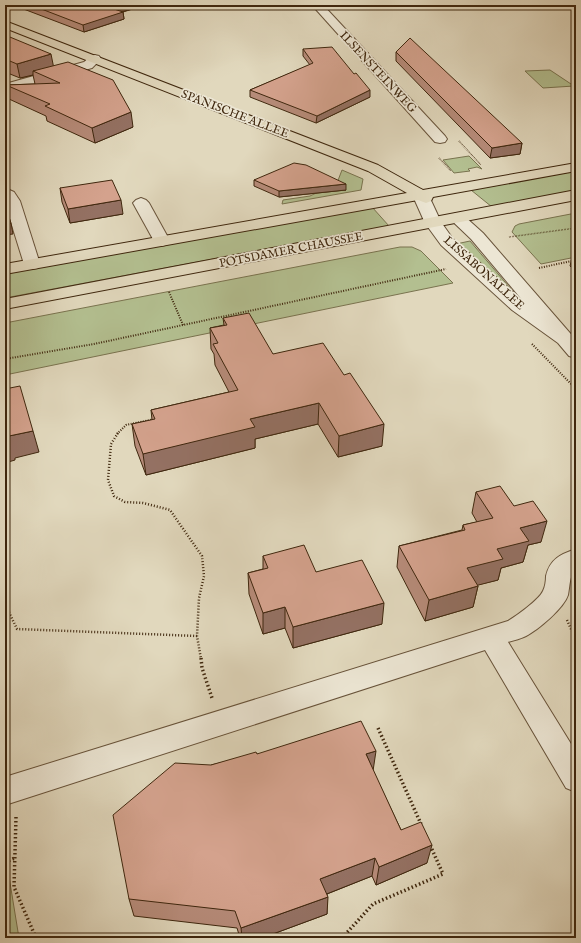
<svg xmlns="http://www.w3.org/2000/svg" width="581" height="943" viewBox="0 0 581 943" font-family="'IM FELL English',serif">
	<style>
		.green { fill: #b3bf90; stroke: #79734f }
		.lines { fill: none; stroke-linecap: round; stroke-linejoin: round }
		.minor-casing { stroke: #68533a; stroke-width: 2 }
		.major-casing { stroke: #3f270e; stroke-width: 2 }
		.path-far3 { stroke: #3f270e; stroke-width: 1.5; stroke-dasharray: 0.5 1; stroke-linecap: butt }
		.path-far2 { stroke: #3f270e; stroke-width: 2; stroke-dasharray: 1 1.5; stroke-linecap: butt }
		.path-far1 { stroke: #3f270e; stroke-width: 2.5; stroke-dasharray: 1 2; stroke-linecap: butt }
		.path { stroke: #3f270e; stroke-width: 3.5; stroke-dasharray: 1.5 2.5; stroke-linecap: butt }
		.minor { fill: #ece6d4; fill-rule: evenodd }
		.major { fill: #e1d8bd; fill-rule: evenodd }
		.wall { fill: #b68b79; stroke: #3f270e }
		.shaded-wall { fill: #947163; stroke: #3f270e }
		.building { fill: #d4a28d; stroke: #3f270e }
		.labels { text-anchor: middle; dominant-baseline: central; stroke-width: 3.5; stroke-linejoin: round; paint-order: stroke }
		.far-street-label { font-size: 12px; fill: #3f270e; stroke: #ece6d4 }
	</style>
	<rect width="100%" height="100%" fill="#e1d8bd"/>
	<filter id="stains"><feTurbulence type="fractalNoise" baseFrequency=".005" numOctaves="4"/><feColorMatrix values="0 0 0 0 .2 0 0 0 0 .09 0 0 0 0 .02 0 0 0 .5 -.17"/></filter>
	<radialGradient id="worn" r=".72"><stop offset=".6" stop-color="#630" stop-opacity="0"/><stop offset="1" stop-color="#630" stop-opacity=".3"/></radialGradient>
	<g class="green">
		<polygon points="550,70 574,86 543,88 525,71"/>
		<polygon points="469,156 482,169 477,167 468,169 470,171 454,173 443,160"/>
		<polygon points="342,170 363,179 361,190 282,204 283,200 310,196 337,183"/>
		<polygon points="576,171 576,191 492,207 471,190"/>
		<polygon points="372,207 389,226 5,298 5,274"/>
		<polygon points="576,213 576,257 541,264 512,232 515,226 519,224"/>
		<polygon points="470,241 516,295 456,244"/>
		<polygon points="400,247 412,247 421,251 453,283 5,375 5,323"/>
		<polygon points="5,852 19,938 5,938"/>
	</g>
	<g class="lines">
		<defs>
			<g id="minor">
				<polygon points="312,5 323,5 445,136 447,139 445,142 440,143 435,142"/>
				<polygon points="95,55 99,56 101,59 92,68 5,92 5,84 84,62 91,56"/>
				<polygon points="5,188 14,192 20,201 40,264 38,268 32,269 26,268 24,264 5,203"/>
				<polygon points="420,189 425,191 428,194 441,222 453,239 523,301 471,239 449,218 451,215 457,213 463,215 483,233 576,340 576,358 569,356 558,343 512,310 441,245 425,223 412,194 415,191"/>
				<polygon points="141,198 146,200 149,203 170,241 168,244 162,246 156,244 154,241 133,203 136,200"/>
				<path d="M576,549v20c-7,7 -6,16 -8,26 -4,13 -30,35 -42,41 -6,3 -12,4 -18,6l68,110v40l-10,-4 -81,-138 -480,155v-28l503,-156c8,-5 31,-21 35,-30 2,-4 3,-10 3,-15 4,-17 15,-22 30,-27z"/>
			</g>
			<g id="major">
				<polygon points="5,21 378,165 423,190 576,163 576,171 433,197 431,201 426,203 418,200 5,274 5,264 407,193 368,171 5,28"/>
				<polygon points="576,190 576,200 5,309 5,299"/>
			</g>
		</defs>
		<use href="#minor" class="minor-casing"/>
		<use href="#major" class="major-casing"/>
		<g class="path-far3">
			<polyline points="565,5 576,12"/>
			<polyline points="459,141 481,165"/>
			<polyline points="439,158 451,171"/>
			<polyline points="509,237 576,228"/>
		</g>
		<g class="path-far2">
			<polyline points="539,268 576,260"/>
			<polyline points="169,292 183,325"/>
			<polyline points="532,344 576,389"/>
			<polyline points="5,359 94,344 446,269"/>
			<polyline points="117,434 126,425 155,419"/>
		</g>
		<g class="path-far1">
			<polyline points="118,433 111,444 108,480 114,496 125,502 143,503 170,510 202,556 204,576 199,598 197,636 201,659"/>
			<polyline points="5,604 17,629 197,636"/>
			<polyline points="567,620 576,640"/>
		</g>
		<g class="path">
			<polyline points="201,658 202,668 212,698"/>
			<polyline points="378,728 421,824"/>
			<polyline points="16,817 14,887 36,938"/>
			<polyline points="5,862 15,858"/>
			<polyline points="342,938 373,904 443,874 430,845"/>
		</g>
		<use href="#minor" class="minor"/>
		<use href="#major" class="major"/>
	</g>
	<g class="wall">
		<polygon points="13,5 139,5 139,7 123,12 124,19 84,32"/>
		<polygon points="5,35 53,66 133,127 95,143 47,121 46,116 9,99 6,85 35,84 33,75 20,78 5,72"/>
		<polygon points="303,49 370,97 316,123 250,97 250,90 310,65 303,56"/>
		<polygon points="396,52 522,143 520,154 490,158 396,61"/>
		<polygon points="254,180 346,190 279,197 254,186"/>
		<polygon points="60,188 123,214 70,223 62,202"/>
		<polygon points="576,242 576,272 570,266"/>
		<polygon points="223,318 273,354 382,446 338,457 318,424 255,439 255,448 146,475 135,446 132,424 152,420 151,410 229,392 215,365 214,354 211,349 210,328 224,325"/>
		<polygon points="476,492 514,506 541,542 528,545 523,562 501,568 498,580 477,585 478,586 473,607 425,621 397,567 399,546 462,530 463,525 477,522 472,513"/>
		<polygon points="263,556 316,572 382,624 293,648 285,628 263,634 249,594 248,573 263,569"/>
		<polygon points="257,754 373,771 401,830 427,863 376,885 372,876 327,894 327,914 262,938 240,938 237,928 134,916 129,899 211,765"/>
	</g>
	<g class="shaded-wall">
		<polygon points="121,5 139,5 139,7 118,13 123,12 124,19 84,32 83,25 111,8"/>
		<polygon points="51,54 54,69 33,71 33,75 20,78 17,64"/>
		<polygon points="370,90 370,97 316,123 317,116"/>
		<polygon points="131,112 133,127 95,143 92,128"/>
		<polygon points="522,143 520,154 490,158 492,148"/>
		<polygon points="346,184 346,190 279,197 279,191"/>
		<polygon points="121,200 123,214 70,223 68,209"/>
		<polygon points="11,223 13,234 5,235 5,224"/>
		<polygon points="319,403 318,424 255,439 255,448 146,475 143,454 250,419"/>
		<polygon points="384,424 382,446 338,457 339,436"/>
		<polygon points="33,431 39,452 15,458 15,460 5,463 5,440 9,436"/>
		<polygon points="547,521 541,542 528,545 523,562 501,568 498,580 463,589 467,568 497,549 520,528"/>
		<polygon points="478,586 473,607 425,621 429,600"/>
		<polygon points="384,603 382,624 293,648 293,627"/>
		<polygon points="285,607 285,628 263,634 263,613"/>
		<polygon points="376,751 373,771 366,754"/>
		<polygon points="432,845 427,863 376,885 379,867"/>
		<polygon points="375,858 372,876 319,897 320,879"/>
		<polygon points="328,897 327,914 262,938 242,938 241,928"/>
	</g>
	<g class="building">
		<polygon points="31,5 121,5 111,8 123,12 83,25"/>
		<polygon points="5,35 51,54 17,64 5,59"/>
		<polygon points="410,38 522,143 492,148 396,52"/>
		<polygon points="332,47 354,74 356,73 370,90 317,116 250,90 313,63 303,49"/>
		<polygon points="68,62 113,80 131,112 92,128 45,106 50,104 6,85 60,83 33,71"/>
		<polygon points="294,163 306,165 346,184 279,191 254,180"/>
		<polygon points="112,180 121,200 68,209 60,188"/>
		<polygon points="5,205 11,223 5,224"/>
		<polygon points="249,313 273,354 323,343 344,375 350,373 384,424 339,436 319,403 250,419 255,427 143,454 132,424 155,419 151,410 238,390 213,344 218,343 210,328 227,325 223,318"/>
		<polygon points="20,386 33,431 9,436 9,439 5,440 5,389"/>
		<polygon points="500,486 514,506 533,501 547,521 520,528 529,541 497,549 503,559 467,568 478,586 429,600 399,546 465,530 463,525 493,518 476,492"/>
		<polygon points="304,545 316,572 362,560 384,603 293,627 285,607 263,613 248,573 268,568 263,556"/>
		<polygon points="361,721 376,751 366,754 401,830 421,822 432,845 379,867 375,858 320,879 328,897 241,928 235,911 129,899 113,815 175,763 211,765 256,752 257,754"/>
	</g>
	<g class="labels">
		<g class="far-street-label">
			<text transform="translate(378 72) rotate(47)">ILSENSTEINWEG</text>
			<text transform="translate(235 114) rotate(21)">SPANISCHE ALLEE</text>
			<text transform="translate(291 250) rotate(-11)">POTSDAMER CHAUSSEE</text>
			<text transform="translate(484 273) rotate(42)">LISSABONALLEE</text>
		</g>
	</g>
	<rect width="581" height="943" fill="none" stroke="#e1d8bd" stroke-width="20"/>
	<rect x="6" y="6" width="569" height="931" fill="none" stroke="#3f270e" stroke-width="2"/>
	<rect x="10" y="10" width="561" height="923" fill="none" stroke="#3f270e"/>
	<rect width="100%" height="100%" filter="url(#stains)"/>
	<rect width="100%" height="100%" fill="url(#worn)"/>
</svg>
